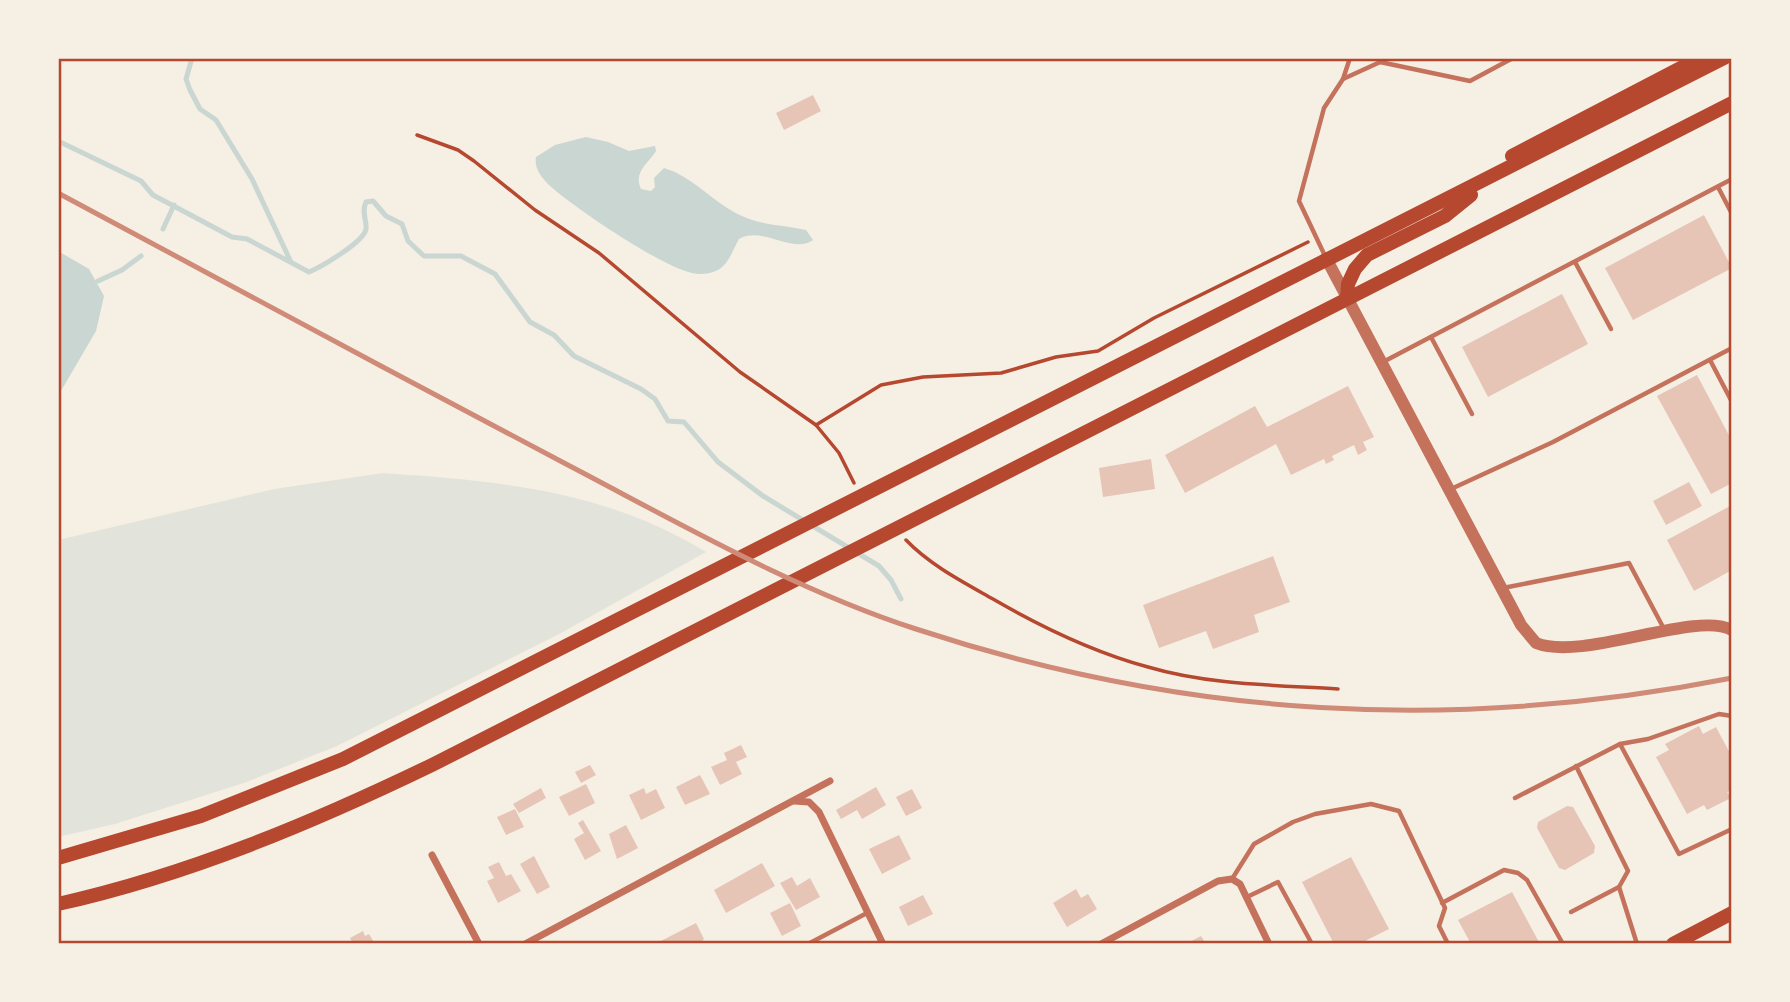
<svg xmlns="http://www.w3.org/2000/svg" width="1790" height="1002" viewBox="0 0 1790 1002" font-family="'Space Grotesk',sans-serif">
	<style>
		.green { fill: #e2e4dc }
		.water { fill: #c9d6d2 }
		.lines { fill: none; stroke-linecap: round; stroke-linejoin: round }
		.stream { stroke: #c9d6d2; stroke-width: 5 }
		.building { fill: #e6c5b7 }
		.path { stroke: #b5482f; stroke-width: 3.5 }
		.service { stroke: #c5725c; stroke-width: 4.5 }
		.minor { stroke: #c5725c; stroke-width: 7 }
		.tertiary { stroke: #c5725c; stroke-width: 12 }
		.primary { stroke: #b5482f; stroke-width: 14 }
		.rail { stroke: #cf8b77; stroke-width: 5 }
		.neatline { fill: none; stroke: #b5482f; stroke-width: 2.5 }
	</style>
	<rect width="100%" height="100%" fill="#f6efe4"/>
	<path class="green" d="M383,473c116,8 222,17 323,79l-145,81 -224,113 -93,37 -129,41 -57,13v-297l216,-51z"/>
	<g class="water">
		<path d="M586,137l22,5 21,9 26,-5 1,5c-8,13 -23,21 -15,38l10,2 4,-4 -1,-9 10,-10c30,9 49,35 78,48 21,10 43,9 64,14l7,10c-20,15 -51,-15 -74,-1 -6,10 -10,25 -21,31 -8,4 -17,5 -26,3 -30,-6 -119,-66 -143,-88 -8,-8 -15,-17 -13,-28l19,-12z"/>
		<polygon points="58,251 89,269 104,296 96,331 58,396"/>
	</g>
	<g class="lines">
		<g class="stream">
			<polyline points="192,58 186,79 190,90 200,109 216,120 252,179 290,260"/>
			<path d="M58,141l83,40 12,14 79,42 15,2 62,33c12,-5 55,-30 57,-43 1,-10 -5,-16 0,-27l7,-1 13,15 16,8 6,17 16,15h37l34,18 35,48 24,13 20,21 67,33 14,10 13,22 16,1 34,40 45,34 116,70 12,14 10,19"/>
			<polyline points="163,229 174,205"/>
			<polyline points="98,281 122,270 141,256"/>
		</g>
	</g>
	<g class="building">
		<polygon points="813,95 821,111 784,130 776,113"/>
		<polygon points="1704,215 1732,268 1633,320 1605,268"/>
		<polygon points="1562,294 1588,344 1488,397 1462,347"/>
		<polygon points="1697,375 1732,441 1732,483 1711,494 1657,396"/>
		<polygon points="1348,386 1374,437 1363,442 1367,450 1358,455 1354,445 1332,456 1334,460 1326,464 1324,459 1291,475 1276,444 1185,493 1165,455 1255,406 1267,427"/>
		<polygon points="1151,459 1155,489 1103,497 1099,468"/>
		<polygon points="1689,482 1702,506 1666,525 1653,501"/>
		<polygon points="1732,505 1732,570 1694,591 1667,540"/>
		<polygon points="1273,556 1290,602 1254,615 1259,632 1213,649 1206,631 1159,648 1143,605"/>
		<polygon points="1699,726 1703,734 1716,727 1732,757 1732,790 1727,792 1731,798 1707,810 1704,805 1687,814 1656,757 1669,750 1665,744"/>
		<polygon points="741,745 747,757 736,762 742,774 720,785 711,767 727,760 724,753"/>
		<polygon points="590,765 596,775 581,783 575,772"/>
		<polygon points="700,775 710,794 685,805 676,787"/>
		<polygon points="586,784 595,803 569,816 559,797"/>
		<polygon points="876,787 886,805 862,819 857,810 841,819 836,810"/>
		<polygon points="541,788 546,798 519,813 513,804"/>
		<polygon points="644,788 646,794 656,789 665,808 641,820 629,795"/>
		<polygon points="912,789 922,808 906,816 896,797"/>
		<polygon points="1567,806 1573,807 1595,846 1594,853 1565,870 1559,868 1537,828 1538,822"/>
		<polygon points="515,809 524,827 506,835 497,817"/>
		<polygon points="583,820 601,851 585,860 574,839 584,833 578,823"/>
		<polygon points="626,825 638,848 617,859 609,834"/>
		<polygon points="899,835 911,859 882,874 869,849"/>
		<polygon points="534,856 550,887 537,894 520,864"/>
		<polygon points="1351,857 1389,929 1359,944 1334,944 1302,882"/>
		<polygon points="499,862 506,876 511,874 521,891 498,903 487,881 494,878 488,867"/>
		<polygon points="762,863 775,886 726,913 714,890"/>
		<polygon points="792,877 797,886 810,878 820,897 796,910 780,883"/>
		<polygon points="1076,889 1081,898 1088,894 1097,909 1067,927 1053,903"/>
		<polygon points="1512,892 1540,944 1471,944 1458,920"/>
		<polygon points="923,895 933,914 908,926 899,907"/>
		<polygon points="790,903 801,926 782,936 770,913"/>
		<polygon points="696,923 704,939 699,944 655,944"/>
		<polygon points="363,931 365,936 369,934 375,944 353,944 350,938"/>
		<polygon points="1201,936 1206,944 1186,944"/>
	</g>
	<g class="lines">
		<g class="path">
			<polyline points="417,135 458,150 474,161 535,210 599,253 740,372 816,425 839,453 854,483"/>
			<polyline points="816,425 881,385 923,377 1001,373 1056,357 1098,351 1154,318 1308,242"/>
			<path d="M906,540c24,25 57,42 87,59 50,29 100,53 155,68 61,18 127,18 190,22"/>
		</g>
		<g class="service">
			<polyline points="1380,62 1470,81 1513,58"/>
			<polyline points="1343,79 1389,58"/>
			<polyline points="1718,187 1732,214"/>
			<polyline points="1326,258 1299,201 1324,108 1343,79 1350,58"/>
			<polyline points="1575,262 1611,329"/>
			<polyline points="1431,337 1472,414"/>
			<polyline points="1710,360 1732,402"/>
			<polyline points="1383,362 1732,179"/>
			<polyline points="1451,489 1553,442 1732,348"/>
			<polyline points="1503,588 1629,563 1663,627"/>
			<polyline points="1620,744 1648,739 1719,714 1732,716"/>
			<polyline points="1576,766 1628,871 1619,887"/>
			<polyline points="1515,798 1620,744 1679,854 1732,829"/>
			<polyline points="1232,879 1254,844 1293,822 1315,814 1371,804 1399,811 1445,908 1439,926 1448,944"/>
			<polyline points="1247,897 1278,882 1312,944"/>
			<polyline points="1442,903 1504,870 1518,873 1527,880 1563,944"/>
			<polyline points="1571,912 1619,887 1637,944"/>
			<polyline points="808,944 867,913"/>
		</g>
		<g class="minor">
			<polyline points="794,801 809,802 819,812 883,944"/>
			<polyline points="432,855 479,944"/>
			<polyline points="525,944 830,781"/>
			<polyline points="1101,944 1218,881 1232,879 1240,884 1269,944"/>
		</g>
		<path class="tertiary" d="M1326,258l195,367 15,18c47,19 159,-33 196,-13"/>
		<g class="primary">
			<polyline points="1512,156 1700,58"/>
			<polyline points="1347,298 1348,284 1355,269 1367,255 1445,216 1471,195"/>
			<polyline points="58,858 201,816 343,759 1724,58"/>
			<path d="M58,904c130,-29 254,-81 374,-139l1300,-662"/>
			<polyline points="1673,944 1732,913"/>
		</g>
		<path class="rail" d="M58,193c169,90 338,182 508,271 113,59 227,125 350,165 270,89 537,104 816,49"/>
	</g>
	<rect width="1790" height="1002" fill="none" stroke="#f6efe4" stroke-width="119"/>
	<rect x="60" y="60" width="1670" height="882" class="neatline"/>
</svg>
